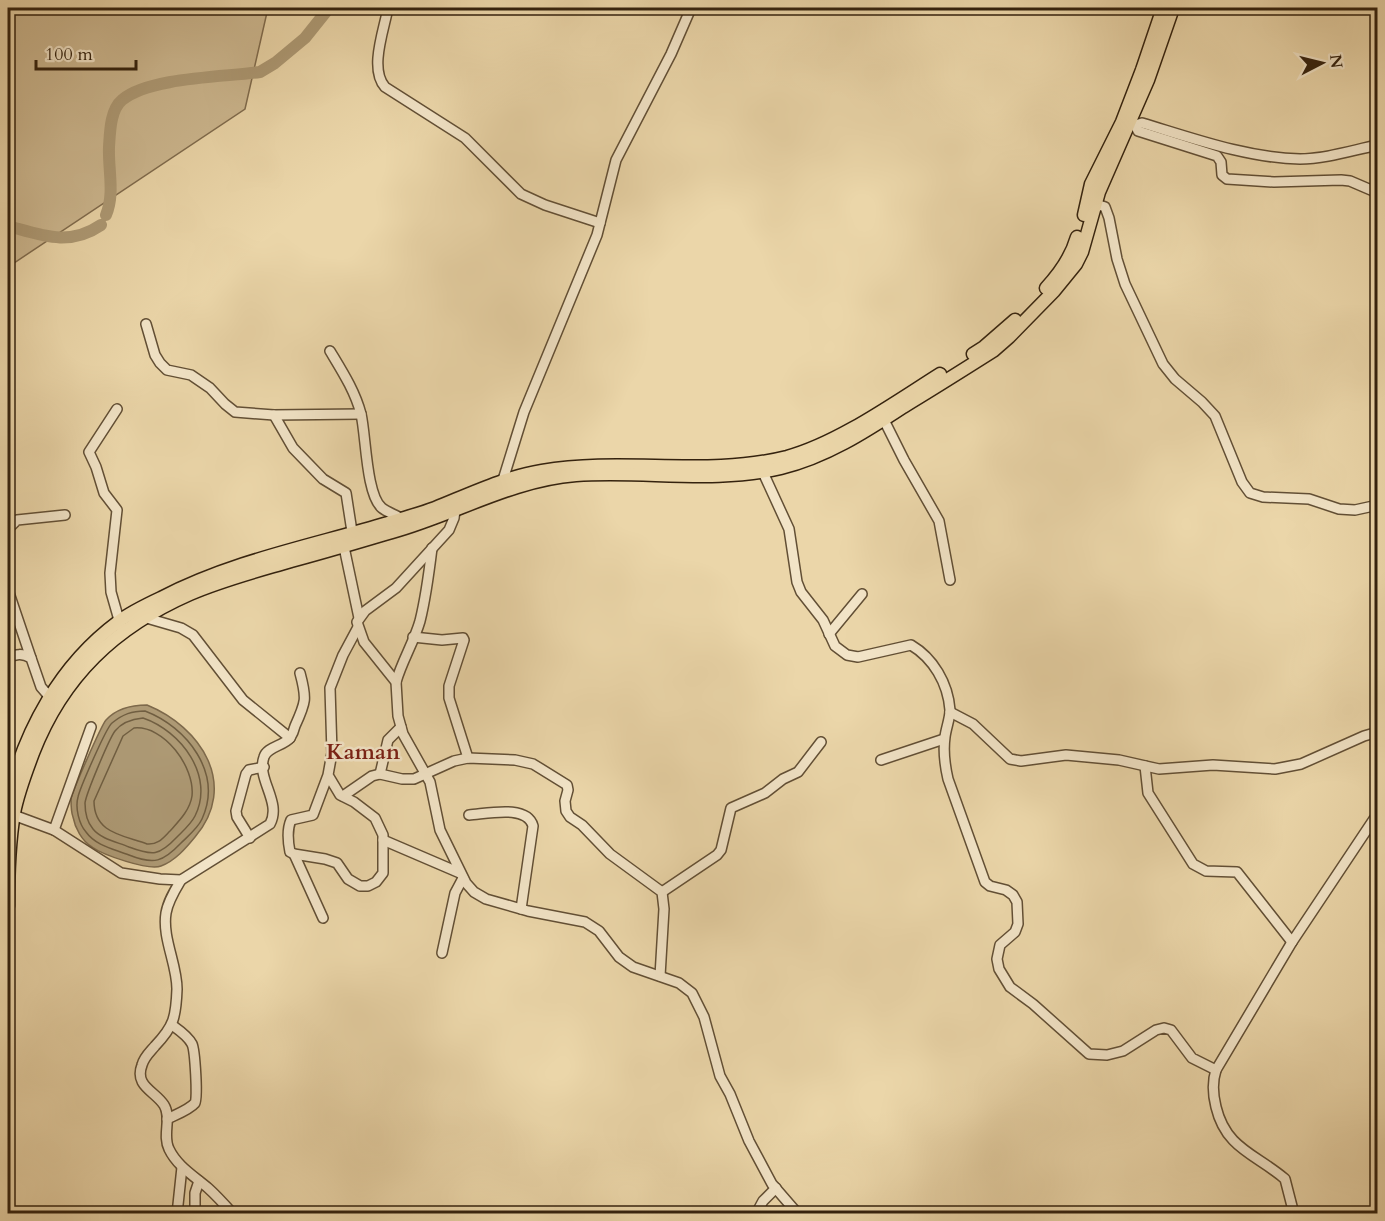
<svg xmlns="http://www.w3.org/2000/svg" width="1385" height="1221" viewBox="0 0 1385 1221" font-family="Cardo,serif">
	<style>
		.green { fill: #ccb78f; stroke: #806c4e; stroke-width: 1.5 }
		.water { fill: #ad9974; stroke: #7d694b; stroke-width: 1.5 }
		.lines { fill: none; stroke-linecap: round; stroke-linejoin: round }
		.shore { stroke: #705e41; stroke-width: 1.5 }
		.river { stroke: #ad9974; stroke-width: 12 }
		.minor-casing { stroke: #624f35; stroke-width: 12 }
		.major-casing { stroke: #34220e; stroke-width: 15 }
		.minor { stroke: #f2e4c7; stroke-width: 9 }
		.major { stroke: #ebd6a9; stroke-width: 12 }
		.labels { text-anchor: middle; dominant-baseline: central; stroke-width: 5; stroke-linejoin: round; paint-order: stroke }
		.quarter-label { font-size: 22px; font-weight: bold; fill: #7a1f14; stroke: #f2e4c7 }
	</style>
	<rect width="100%" height="100%" fill="#ebd6a9"/>
	<filter id="stains"><feTurbulence type="fractalNoise" baseFrequency=".00333" numOctaves="4"/><feColorMatrix values="0 0 0 0 .2 0 0 0 0 .09 0 0 0 0 .02 0 0 0 .5 -.17"/></filter>
	<radialGradient id="worn" r=".72"><stop offset=".6" stop-color="#630" stop-opacity="0"/><stop offset="1" stop-color="#630" stop-opacity=".3"/></radialGradient>
	<polygon class="green" points="8,8 268,8 245,109 8,267"/>
	<path class="water" d="M147,705c54,22 92,80 48,132 -9,11 -20,24 -34,29 -12,5 -58,-11 -69,-19 -10,-6 -17,-19 -19,-30 -2,-5 -2,-13 -2,-18 1,-7 30,-73 35,-79 11,-12 25,-15 41,-15z"/>
	<g class="lines">
		<g class="shore">
			<path d="M145,711c42,16 78,62 57,108 -4,9 -14,17 -21,24 -18,19 -27,22 -52,12 -15,-6 -33,-9 -43,-23 -7,-8 -11,-24 -8,-35 2,-9 28,-69 34,-74 11,-9 20,-12 33,-12z"/>
			<path d="M143,718c38,13 72,58 52,98 -4,8 -12,15 -18,21 -18,19 -24,19 -48,10 -12,-5 -28,-8 -36,-18 -6,-7 -8,-18 -8,-26 1,-9 24,-64 30,-72 7,-9 18,-12 28,-13z"/>
			<path d="M134,728c30,-3 61,39 58,68 -2,14 -13,25 -22,35 -7,7 -12,14 -23,13 -25,-9 -53,-11 -53,-43l29,-65z"/>
		</g>
		<g class="river">
			<path d="M106,215c9,-21 2,-46 3,-68 1,-14 1,-37 13,-47 27,-23 104,-23 138,-28l15,-9 30,-25 24,-30"/>
			<path d="M8,226c33,9 61,21 93,-1"/>
		</g>
		<defs>
			<g id="minor">
				<path d="M388,8c-4,22 -19,61 -3,79l80,51 56,56 24,11 55,18"/>
				<path d="M1131,124l4,1 7,-2c50,15 105,35 158,36 26,0 53,-9 78,-14"/>
				<polyline points="1135,125 1138,131 1217,156 1221,162 1222,175 1227,179 1274,182 1341,180 1350,181 1378,193"/>
				<polyline points="1090,202 1105,207 1109,218 1117,259 1125,284 1163,364 1175,379 1202,402 1215,416 1242,482 1250,493 1263,497 1309,499 1339,509 1355,510 1378,505"/>
				<polyline points="146,324 155,355 160,363 167,370 191,375 210,388 225,404 235,412 274,415 361,414"/>
				<path d="M330,351c12,20 25,40 31,63 5,21 5,81 21,94 5,4 14,7 20,11"/>
				<polyline points="117,409 89,452 96,467 104,493 117,510 110,573 111,592 121,627"/>
				<polyline points="881,414 904,460 939,521 950,580"/>
				<polyline points="274,415 293,448 323,479 346,493 353,538"/>
				<path d="M761,468l28,61 8,53 4,10 22,28 12,26 12,9 11,2 53,-12c22,13 37,38 39,65 0,9 -4,18 -5,27 -2,14 0,29 3,42l37,103 5,4 16,4 7,5 4,7 1,22 -3,8 -15,13 -3,14 2,10 11,18 23,17 56,50 18,1 16,-4 33,-21 8,-2 7,2 21,28 24,12"/>
				<polyline points="502,483 524,412 597,235 616,160 671,54 691,8"/>
				<polyline points="456,504 454,518 449,530 396,588 365,611 357,622 364,642 396,682 398,716 403,734 430,782 440,830 466,883 474,892 486,899 528,911 585,922 599,931 619,957 633,967 679,983 692,993 704,1017 720,1076 730,1094 749,1141 772,1184 798,1214"/>
				<polyline points="8,529 17,520 65,515"/>
				<polyline points="344,547 359,618"/>
				<polyline points="8,590 31,658"/>
				<polyline points="143,617 181,628 193,635 243,700 290,738"/>
				<polyline points="829,634 862,594"/>
				<polyline points="413,637 442,640 463,638 464,640 449,686 449,698 468,758"/>
				<path d="M8,658c8,-4 14,-5 23,0l10,29 13,15"/>
				<path d="M396,682c6,-21 18,-40 24,-61 6,-24 9,-48 12,-73"/>
				<polyline points="950,712 973,724 1010,759 1021,761 1066,755 1119,760 1159,769 1213,765 1275,769 1301,764 1364,736 1378,732"/>
				<polyline points="881,760 944,739"/>
				<polyline points="1145,766 1148,793 1193,864 1206,871 1237,872 1292,942"/>
				<polyline points="380,774 388,740 401,727"/>
				<path d="M328,775l12,20 14,7 21,16 8,17v38l-7,9 -8,4h-8l-12,-7 -11,-16 -12,-4 -31,-5 -4,-2c-2,-10 -3,-23 1,-32l22,-5 15,-40 4,-22 -2,-65 13,-33 15,-28"/>
				<polyline points="343,796 372,776 380,774 402,779 414,779 454,761 468,758 515,760 533,764 567,785 568,790 565,801 566,811 570,817 582,825 610,854 662,892 664,909 660,976"/>
				<path d="M8,813l46,17 67,43 39,6 21,1 89,-56c12,-22 -14,-45 -6,-67 3,-10 19,-11 26,-19 2,-3 4,-8 5,-12 11,-24 12,-27 5,-53"/>
				<path d="M469,815c17,-1 58,-11 64,11l-12,83"/>
				<polyline points="54,830 91,727"/>
				<polyline points="250,838 237,817 236,811 246,774 249,770 264,767"/>
				<polyline points="383,840 460,873"/>
				<polyline points="294,854 323,918"/>
				<path d="M181,880c-6,10 -13,21 -15,33 -4,25 11,51 11,76 -1,28 -3,37 -22,57 -5,6 -11,11 -13,19 -8,21 13,26 22,40 8,13 -2,30 5,44 8,17 25,27 39,39 9,8 17,17 25,26"/>
				<polyline points="662,892 717,855 721,850 731,808 765,793 783,779 798,772 821,742"/>
				<polyline points="442,953 455,893 463,878"/>
				<path d="M167,1119c8,-4 22,-9 28,-16 3,-3 0,-53 -3,-59 -4,-8 -13,-14 -20,-19"/>
				<polyline points="177,1214 182,1167"/>
				<polyline points="195,1214 195,1193 199,1181"/>
				<polyline points="756,1214 763,1201 776,1188"/>
				<path d="M1294,1214l-9,-35c-29,-25 -59,-30 -69,-72 -3,-12 -4,-25 0,-37l76,-128 86,-129"/>
			</g>
			<g id="major">
				<polyline points="1084,215 1091,184 1122,122 1142,70 1163,8"/>
				<path d="M1046,288c14,-15 25,-30 31,-51"/>
				<polyline points="973,354 984,347 1015,320"/>
				<path d="M8,799c17,-69 52,-134 110,-177 13,-10 28,-17 43,-24 71,-37 150,-52 227,-75 15,-5 31,-9 47,-15 35,-14 70,-31 107,-37 81,-14 165,6 245,-14 51,-14 107,-54 153,-83"/>
				<path d="M8,906c0,-31 1,-63 6,-93 4,-21 12,-41 19,-60 30,-77 82,-126 157,-159 32,-14 67,-23 101,-33 34,-9 67,-19 101,-29 62,-17 119,-52 184,-57 68,-5 138,9 205,-7 45,-11 84,-36 122,-61 30,-18 60,-37 90,-56l16,-14 45,-46 22,-27 6,-12 17,-60 49,-112 25,-72"/>
			</g>
		</defs>
		<use href="#minor" class="minor-casing"/>
		<use href="#major" class="major-casing"/>
		<use href="#minor" class="minor"/>
		<use href="#major" class="major"/>
	</g>
	<g class="labels">
		<g class="quarter-label">
			<text x="363" y="752">Kaman</text>
		</g>
	</g>
	<rect width="1385" height="1221" fill="none" stroke="#ebd6a9" stroke-width="30"/>
	<rect x="9" y="9" width="1367" height="1203" fill="none" stroke="#34220e" stroke-width="3"/>
	<rect x="15" y="15" width="1355" height="1191" fill="none" stroke="#34220e" stroke-width="1.5"/>
	<g transform="translate(1322 63) rotate(83)" stroke="#f2e4c7" stroke-width="4.5" paint-order="stroke">
	<path d="M0-4.5L10 22L0 15L-10 22Z" fill="#34220e"/>
	<text y="-9" font-size="16" font-weight="bold" text-anchor="middle" fill="#34220e">N</text>
	</g>
	<path d="M36 60v9h100v-9" fill="none" stroke="#34220e" stroke-width="3"/>
	<text x="45" y="60" font-size="18" fill="#34220e" stroke="#f2e4c7" stroke-width="4.5" paint-order="stroke">100 m</text>
	<rect width="100%" height="100%" filter="url(#stains)"/>
	<rect width="100%" height="100%" fill="url(#worn)"/>
</svg>
